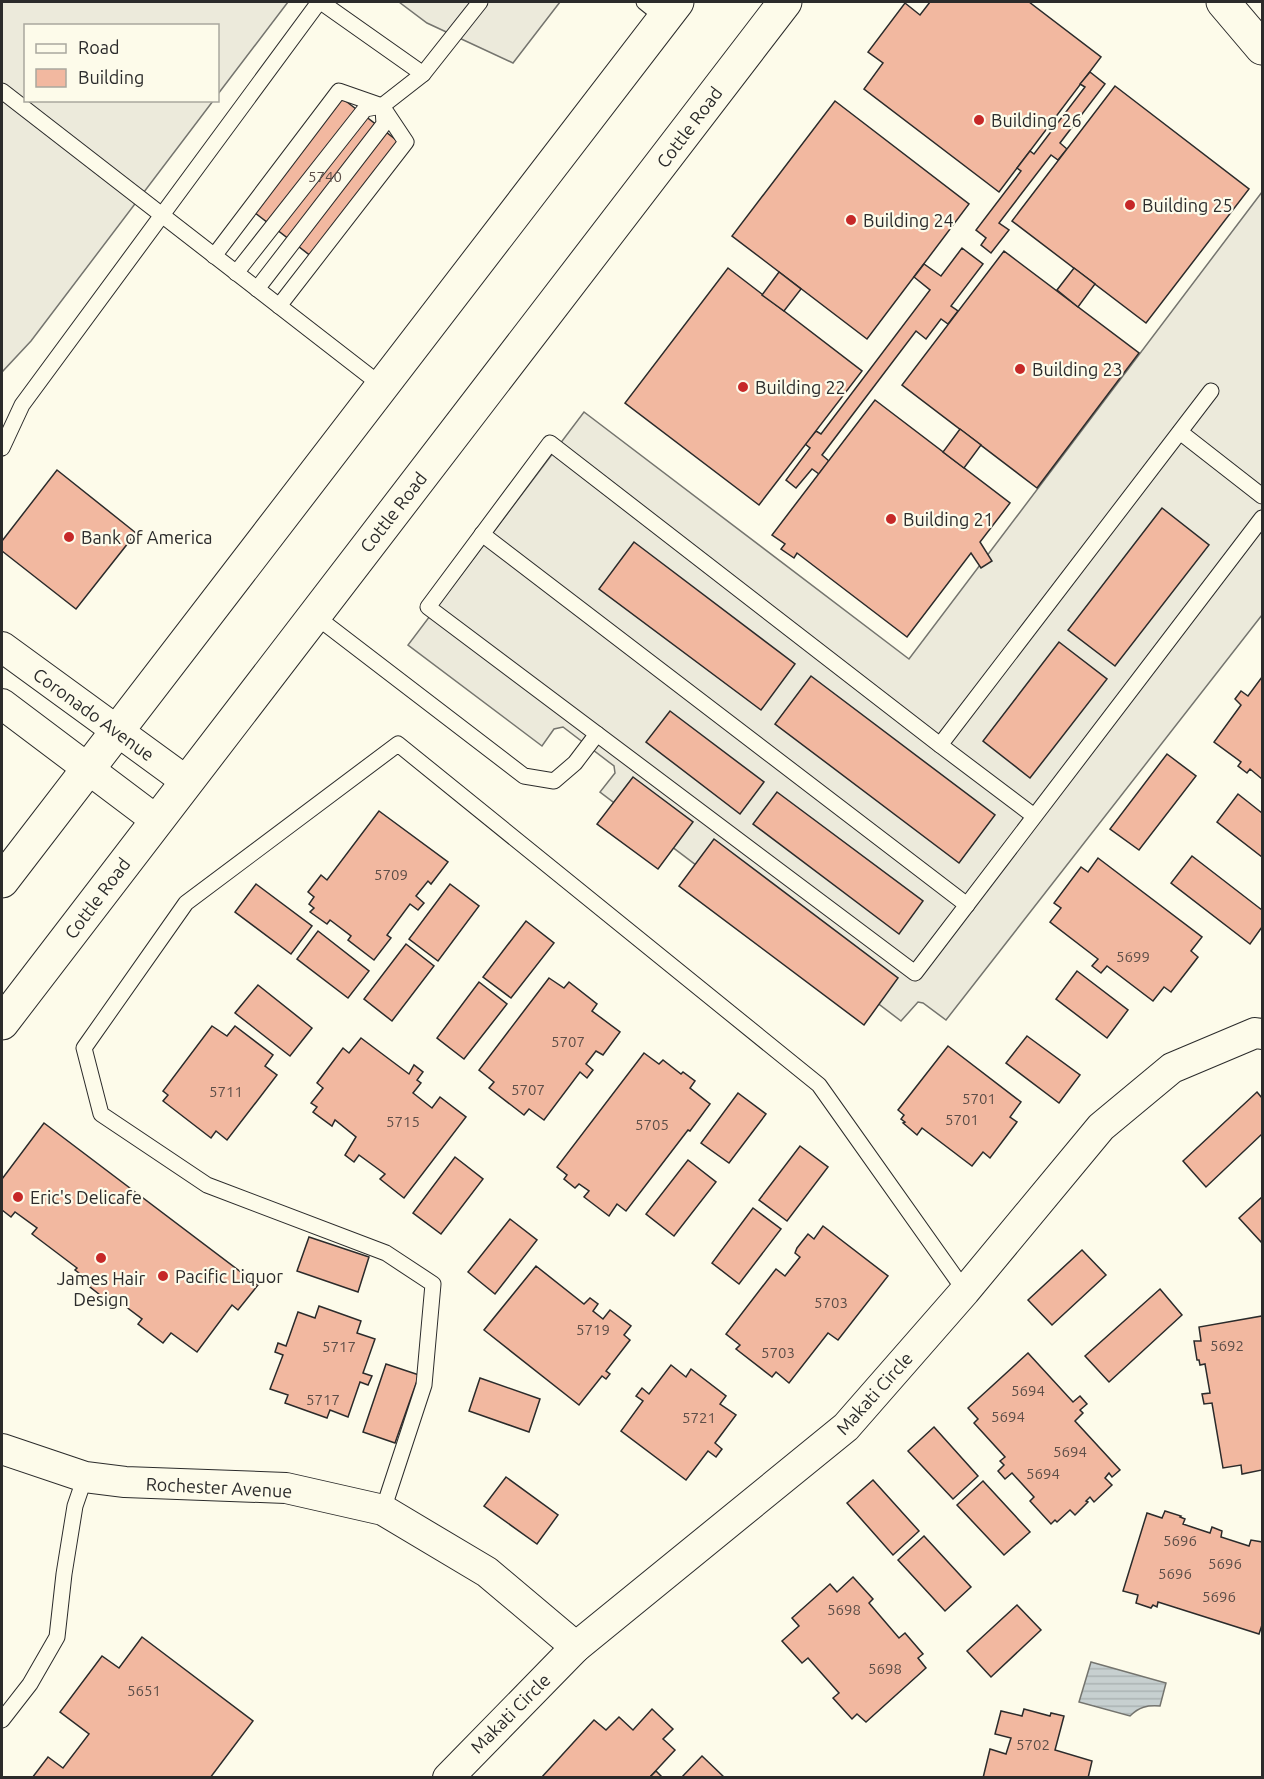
<svg xmlns="http://www.w3.org/2000/svg" width="1264" height="1779" viewBox="0 0 1264 1779" font-family="Ubuntu,sans-serif">
	<style>
		.parking { fill: #eceadb; stroke: #74746e; stroke-width: 1.5 }
		.water { fill: url(#water-rules); stroke: #74746e; stroke-width: 1.5 }
		.building { fill: #f2b8a0; stroke: #2b2b2b; stroke-width: 1.5 }
		.lines { fill: none; stroke-linecap: round; stroke-linejoin: round }
		.service-casing { stroke: #2b2b2b; stroke-width: 17 }
		.minor-casing { stroke: #2b2b2b; stroke-width: 32 }
		.tertiary-casing { stroke: #2b2b2b; stroke-width: 35 }
		.secondary-casing { stroke: #2b2b2b; stroke-width: 35 }
		.service { stroke: #fdfbea; stroke-width: 15 }
		.minor { stroke: #fdfbea; stroke-width: 30 }
		.tertiary { stroke: #fdfbea; stroke-width: 33 }
		.secondary { stroke: #fdfbea; stroke-width: 33 }
		.poi-dot { fill: #c62828; stroke: #fdfbea; stroke-width: 2 }
		.labels { text-anchor: middle; dominant-baseline: central; stroke-width: 4.5; stroke-linejoin: round; paint-order: stroke }
		.number-label { font-size: 15px; fill: #5d4e48 }
		.poi-label { font-size: 18px; fill: #2b2b2b; stroke: #fdfbea; text-anchor: start }
		.street-label { font-size: 18px; fill: #2b2b2b; stroke: #fdfbea }
	</style>
	<defs>
		<pattern id="water-rules" width="6" height="5" patternUnits="userSpaceOnUse" patternTransform="scale(1.5)"><rect width="6" height="5" fill="#c7d0d0"/><path d="M0 2.5h6" fill="none" stroke="#abb3b3"/></pattern>
	</defs>
	<rect width="100%" height="100%" fill="#fdfbea"/>
	<g class="parking">
		<polygon points="2,2 288,2 218,94 218,26 26,26 26,100 213,101 31,341 2,372"/>
		<polygon points="399,2 560,2 513,63 427,23"/>
		<polygon points="1262,192 1262,615 946,1020 923,1003 918,1002 901,1021 600,792 615,773 614,766 563,727 554,729 542,746 408,645 584,412 909,659"/>
	</g>
	<path class="water" d="M1091,1662l75,21 -6,23c-13,-1 -21,1 -30,10l-51,-14z"/>
	<g class="building">
		<polygon points="930,2 1029,2 1101,57 999,192 864,89 883,63 868,52 905,3 920,15"/>
		<polygon points="1090,72 1105,84 1060,143 1067,149 1058,160 1051,155 999,223 1009,230 991,253 981,245 986,238 976,230 1021,171 1017,168 1030,151 1034,154 1085,87 1080,84"/>
		<polygon points="1115,86 1249,189 1146,323 1012,221"/>
		<polygon points="334,92 404,146 316,260 246,206"/>
		<polygon points="835,101 969,204 867,339 732,236"/>
		<polygon points="962,248 983,264 951,306 958,311 948,324 941,319 926,339 916,331 822,455 829,461 819,474 812,469 796,488 786,480 810,448 805,444 816,431 821,434 930,290 914,277 924,264 941,276"/>
		<polygon points="1004,251 1139,353 1037,488 902,385"/>
		<polygon points="728,268 862,371 759,505 625,403"/>
		<polygon points="1074,268 1095,284 1078,307 1057,290"/>
		<polygon points="779,272 801,289 784,311 762,295"/>
		<polygon points="875,400 1010,503 980,542 992,561 981,568 971,553 907,637 797,553 794,558 781,549 785,544 772,535"/>
		<polygon points="960,429 981,445 964,468 943,452"/>
		<polygon points="57,470 136,533 76,609 2,551 2,541"/>
		<polygon points="1162,508 1209,545 1115,666 1068,630"/>
		<polygon points="634,542 795,664 761,710 599,589"/>
		<polygon points="1059,642 1107,679 1030,778 983,741"/>
		<polygon points="811,676 995,815 959,863 775,724"/>
		<polygon points="1262,677 1262,779 1250,769 1247,773 1238,766 1241,762 1214,742 1241,705 1235,699 1241,691 1248,696"/>
		<polygon points="670,711 764,782 740,814 646,742"/>
		<polygon points="1167,754 1196,776 1139,850 1110,829"/>
		<polygon points="633,777 693,822 658,869 597,824"/>
		<polygon points="777,792 923,901 899,934 753,824"/>
		<polygon points="1238,794 1262,813 1262,857 1217,822"/>
		<polygon points="379,811 448,862 431,884 428,881 416,896 424,903 418,910 410,904 387,935 391,938 374,960 348,940 351,936 330,920 327,924 310,912 314,908 309,904 314,897 308,892 321,875 327,880"/>
		<polygon points="714,839 898,978 864,1025 679,886"/>
		<polygon points="1192,856 1262,910 1262,927 1250,944 1171,883"/>
		<polygon points="1098,858 1202,937 1191,951 1198,957 1171,992 1164,987 1153,1001 1107,966 1101,973 1092,966 1098,959 1050,922 1061,908 1054,903 1081,867 1088,872"/>
		<polygon points="256,884 312,926 291,954 235,912"/>
		<polygon points="450,884 479,906 438,961 409,939"/>
		<polygon points="526,921 554,943 511,998 483,977"/>
		<polygon points="318,931 369,971 348,998 297,959"/>
		<polygon points="406,944 434,966 392,1021 364,999"/>
		<polygon points="1077,971 1128,1010 1107,1038 1056,999"/>
		<polygon points="549,978 564,988 569,982 597,1004 592,1011 620,1032 603,1055 596,1051 586,1064 593,1070 587,1078 580,1072 544,1120 529,1109 524,1115 489,1088 494,1082 479,1070"/>
		<polygon points="479,982 507,1004 464,1059 437,1038"/>
		<polygon points="258,985 312,1028 290,1056 235,1013"/>
		<polygon points="212,1026 227,1036 235,1026 273,1055 265,1066 277,1075 227,1140 216,1131 211,1138 163,1101 168,1095 163,1091"/>
		<polygon points="1027,1036 1080,1075 1059,1103 1006,1063"/>
		<polygon points="361,1038 409,1074 414,1065 423,1072 417,1080 421,1083 413,1093 432,1108 440,1097 466,1117 404,1198 380,1179 385,1174 359,1155 354,1162 345,1155 356,1137 335,1120 332,1126 313,1112 317,1107 311,1103 323,1088 317,1083 343,1048 349,1053"/>
		<polygon points="948,1046 1021,1102 1010,1117 1017,1122 990,1158 983,1152 972,1166 922,1128 917,1135 903,1123 905,1122 901,1119 904,1115 898,1110"/>
		<polygon points="644,1053 659,1064 663,1060 681,1074 683,1072 695,1081 690,1088 710,1104 690,1131 688,1130 626,1211 617,1204 609,1216 584,1197 589,1191 579,1184 575,1188 564,1179 567,1175 557,1167"/>
		<polygon points="1257,1092 1262,1098 1262,1134 1206,1187 1183,1161"/>
		<polygon points="738,1093 766,1114 729,1163 701,1143"/>
		<polygon points="44,1123 258,1285 238,1310 232,1305 197,1352 171,1333 163,1343 138,1324 142,1319 117,1300 113,1305 90,1287 92,1283 75,1270 77,1268 32,1234 37,1228 15,1212 11,1217 2,1210 2,1179"/>
		<polygon points="800,1146 828,1167 787,1221 759,1200"/>
		<polygon points="455,1157 483,1179 441,1234 413,1213"/>
		<polygon points="688,1160 716,1182 674,1236 646,1214"/>
		<polygon points="1262,1197 1262,1243 1239,1218"/>
		<polygon points="753,1208 781,1229 739,1284 712,1263"/>
		<polygon points="510,1219 537,1240 495,1294 468,1272"/>
		<polygon points="823,1226 888,1276 838,1340 828,1333 789,1383 776,1372 772,1377 736,1349 740,1345 726,1334 776,1269 785,1276 800,1257 795,1253 797,1248 808,1234 814,1239"/>
		<polygon points="309,1237 369,1257 358,1292 297,1271"/>
		<polygon points="1082,1250 1106,1275 1052,1325 1028,1300"/>
		<polygon points="536,1266 584,1304 590,1298 598,1304 593,1311 603,1319 610,1310 631,1326 624,1335 630,1340 606,1371 610,1374 606,1379 602,1376 579,1405 484,1330"/>
		<polygon points="1160,1289 1182,1315 1109,1382 1085,1356"/>
		<polygon points="319,1306 361,1321 357,1333 375,1339 363,1373 372,1376 368,1385 360,1382 348,1417 330,1410 327,1418 285,1403 288,1395 270,1389 283,1355 275,1352 278,1343 286,1346 298,1312 315,1318"/>
		<polygon points="1262,1316 1262,1470 1242,1474 1241,1465 1223,1468 1212,1403 1204,1404 1202,1394 1210,1393 1205,1364 1200,1365 1199,1360 1197,1360 1194,1341 1201,1341 1199,1327"/>
		<polygon points="1028,1353 1073,1402 1080,1396 1087,1404 1080,1410 1083,1413 1075,1421 1120,1470 1112,1477 1109,1473 1105,1478 1112,1485 1094,1502 1090,1497 1086,1501 1088,1502 1075,1515 1070,1510 1057,1522 1055,1520 1051,1524 1030,1501 1034,1497 1012,1473 1005,1479 998,1471 1004,1465 1000,1461 1005,1457 974,1423 978,1419 968,1408"/>
		<polygon points="386,1364 419,1375 395,1443 363,1432"/>
		<polygon points="671,1365 686,1377 691,1369 726,1396 720,1404 736,1415 715,1443 722,1449 716,1457 708,1451 686,1480 621,1431 643,1401 636,1396 642,1388 649,1394"/>
		<polygon points="480,1378 540,1399 529,1432 469,1411"/>
		<polygon points="934,1427 978,1476 953,1499 908,1451"/>
		<polygon points="506,1477 558,1515 537,1544 484,1506"/>
		<polygon points="873,1480 919,1531 893,1555 847,1503"/>
		<polygon points="983,1481 1030,1532 1004,1555 957,1505"/>
		<polygon points="1165,1511 1181,1516 1180,1517 1185,1519 1183,1524 1210,1533 1212,1527 1222,1531 1221,1537 1249,1546 1251,1540 1262,1542 1262,1625 1259,1634 1158,1602 1157,1607 1153,1605 1151,1608 1136,1603 1138,1595 1123,1591 1147,1513 1162,1518"/>
		<polygon points="924,1536 971,1587 945,1611 898,1560"/>
		<polygon points="853,1577 873,1599 869,1603 899,1638 905,1633 923,1654 918,1658 926,1668 866,1722 857,1714 852,1719 833,1698 839,1693 808,1658 802,1663 782,1641 799,1626 792,1618 830,1584 837,1592"/>
		<polygon points="1017,1605 1041,1630 991,1677 967,1651"/>
		<polygon points="142,1637 253,1721 210,1778 32,1778 48,1757 63,1768 89,1734 60,1712 102,1656 119,1668"/>
		<polygon points="652,1709 673,1729 663,1739 675,1750 649,1778 541,1778 594,1720 606,1730 619,1717 633,1730"/>
		<polygon points="1024,1709 1050,1716 1051,1713 1064,1716 1055,1750 1092,1761 1088,1778 983,1778 990,1749 1006,1754 1011,1738 995,1734 1001,1711 1022,1716"/>
		<polygon points="702,1756 725,1778 681,1778"/>
		<polygon points="656,1771 663,1778 649,1778"/>
	</g>
	<g class="lines">
		<defs>
			<g id="service">
				<polyline points="321,2 423,74"/>
				<polyline points="644,2 664,18"/>
				<polyline points="2,91 381,385"/>
				<polyline points="214,256 339,91 382,106 406,142 279,306"/>
				<polyline points="236,273 365,109 382,106 423,74 480,2"/>
				<polyline points="257,289 384,124 383,109"/>
				<polyline points="1211,391 940,745 550,443 428,607 915,973 1262,518"/>
				<polyline points="1180,432 1262,496"/>
				<polyline points="2,448 22,405 319,2"/>
				<polyline points="482,534 967,905"/>
				<polyline points="314,615 524,776 554,781 575,763 597,734"/>
				<polyline points="940,745 1034,816"/>
				<polyline points="383,1510 424,1385 433,1284 386,1253 207,1185 101,1114 84,1048 186,903 398,744 819,1085 965,1291"/>
				<polyline points="2,1720 30,1684 57,1637 64,1574 75,1506 85,1477"/>
			</g>
			<g id="minor">
				<polyline points="2,647 186,781"/>
				<polyline points="2,704 156,820"/>
				<polyline points="2,1449 85,1477 125,1482 286,1488 383,1510 487,1572 576,1647"/>
				<polyline points="448,1778 576,1647 846,1427 965,1291 1101,1127 1172,1068 1255,1033 1262,1034"/>
			</g>
			<polyline id="tertiary" points="1223,2 1262,48"/>
			<g id="secondary">
				<polyline points="2,881 677,2"/>
				<polyline points="2,1023 785,2"/>
			</g>
		</defs>
		<use href="#service" class="service-casing"/>
		<use href="#minor" class="minor-casing"/>
		<use href="#tertiary" class="tertiary-casing"/>
		<use href="#secondary" class="secondary-casing"/>
		<use href="#service" class="service"/>
		<use href="#minor" class="minor"/>
		<use href="#tertiary" class="tertiary"/>
		<use href="#secondary" class="secondary"/>
	</g>
	<g class="poi-dot">
		<circle cx="979" cy="120" r="6"/>
		<circle cx="1130" cy="205" r="6"/>
		<circle cx="851" cy="220" r="6"/>
		<circle cx="1020" cy="369" r="6"/>
		<circle cx="743" cy="387" r="6"/>
		<circle cx="891" cy="519" r="6"/>
		<circle cx="69" cy="537" r="6"/>
		<circle cx="18" cy="1197" r="6"/>
		<circle cx="101" cy="1258" r="6"/>
		<circle cx="163" cy="1276" r="6"/>
	</g>
	<g class="labels">
		<g class="number-label">
			<text x="325" y="176">5740</text>
			<text x="391" y="874">5709</text>
			<text x="1133" y="956">5699</text>
			<text x="568" y="1041">5707</text>
			<text x="528" y="1089">5707</text>
			<text x="226" y="1091">5711</text>
			<text x="979" y="1098">5701</text>
			<text x="962" y="1119">5701</text>
			<text x="403" y="1121">5715</text>
			<text x="652" y="1124">5705</text>
			<text x="831" y="1302">5703</text>
			<text x="593" y="1329">5719</text>
			<text x="1227" y="1345">5692</text>
			<text x="339" y="1346">5717</text>
			<text x="778" y="1352">5703</text>
			<text x="1028" y="1390">5694</text>
			<text x="323" y="1399">5717</text>
			<text x="1008" y="1416">5694</text>
			<text x="699" y="1417">5721</text>
			<text x="1070" y="1451">5694</text>
			<text x="1043" y="1473">5694</text>
			<text x="1180" y="1540">5696</text>
			<text x="1225" y="1563">5696</text>
			<text x="1175" y="1573">5696</text>
			<text x="1219" y="1596">5696</text>
			<text x="844" y="1609">5698</text>
			<text x="885" y="1668">5698</text>
			<text x="144" y="1690">5651</text>
			<text x="1033" y="1744">5702</text>
		</g>
		<g class="poi-label">
			<text x="991" y="120">Building 26</text>
			<text x="1142" y="205">Building 25</text>
			<text x="863" y="220">Building 24</text>
			<text x="1032" y="369">Building 23</text>
			<text x="755" y="387">Building 22</text>
			<text x="903" y="519">Building 21</text>
			<text x="81" y="537">Bank of America</text>
			<text x="30" y="1197">Eric's Delicafe</text>
			<text x="175" y="1276">Pacific Liquor</text>
			<text x="101" y="1278" text-anchor="middle">James Hair<tspan x="101" dy="21">Design</tspan></text>
		</g>
		<g class="street-label">
			<text transform="translate(689 127) rotate(-53)">Cottle Road</text>
			<text transform="translate(393 512) rotate(-52)">Cottle Road</text>
			<text transform="translate(94 714) rotate(36)">Coronado Avenue</text>
			<text transform="translate(97 898) rotate(-53)">Cottle Road</text>
			<text transform="translate(874 1393) rotate(-48)">Makati Circle</text>
			<text transform="translate(219 1487) rotate(3)">Rochester Avenue</text>
			<text transform="translate(510 1713) rotate(-45)">Makati Circle</text>
		</g>
	</g>
	<rect width="1264" height="1779" fill="none" stroke="#2b2b2b" stroke-width="6"/>
	<rect x="24" y="24" width="195" height="78" fill="#fdfbea" stroke="#a9a89e" stroke-width="1.5"/>
	<rect x="36" y="44" width="30" height="9" fill="#fdfbea" stroke="#a9a89e" stroke-width="1.5"/>
	<text x="78" y="54" font-size="18" fill="#2b2b2b">Road</text>
	<rect x="36" y="69" width="30" height="18" fill="#f2b8a0" stroke="#a9a89e" stroke-width="1.5"/>
	<text x="78" y="84" font-size="18" fill="#2b2b2b">Building</text>
</svg>
